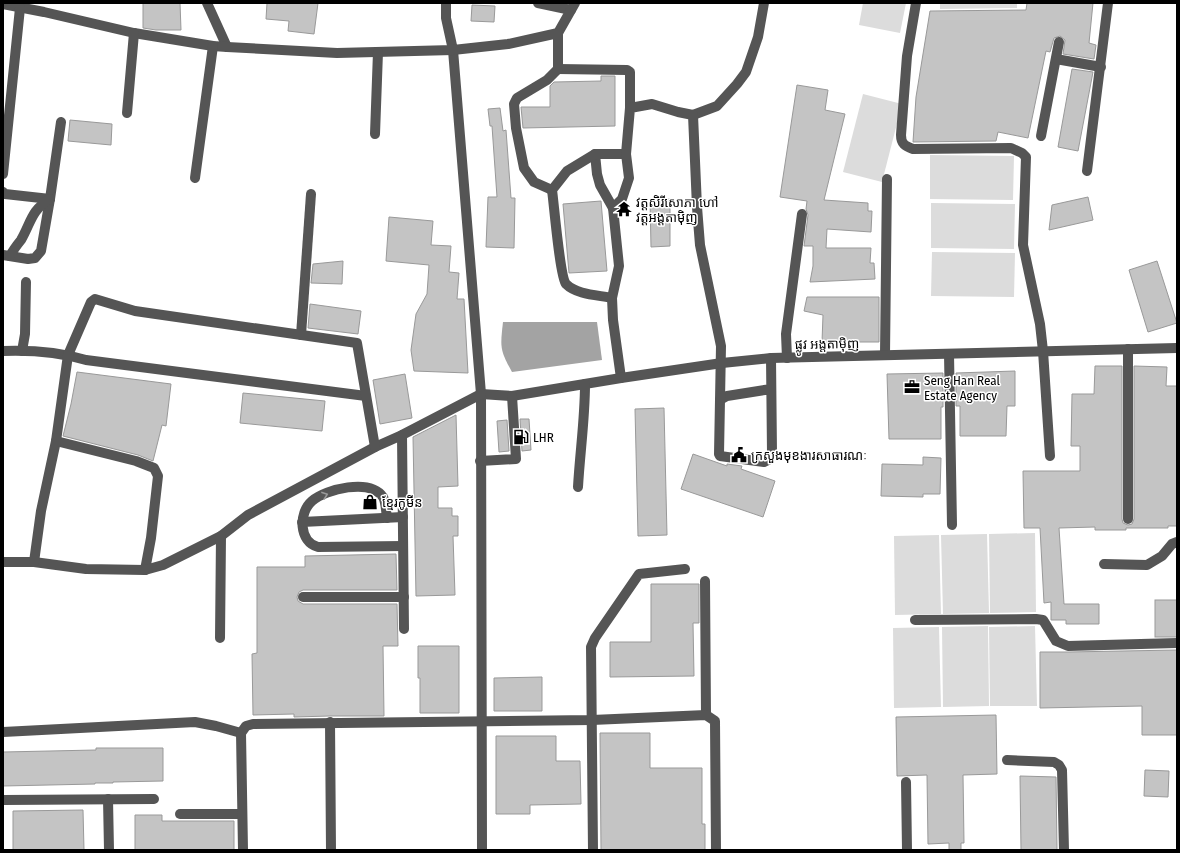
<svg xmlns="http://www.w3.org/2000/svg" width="1180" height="853" viewBox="0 0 1180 853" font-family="'Fira Sans Condensed','Noto Sans Khmer',sans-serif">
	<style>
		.green { fill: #dcdcdc }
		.water { fill: #a3a3a3 }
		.building { fill: #c4c4c4; stroke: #999 }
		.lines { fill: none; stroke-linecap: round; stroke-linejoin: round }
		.minor { stroke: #555; stroke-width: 10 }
		.oneway { stroke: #999 }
		.labels { text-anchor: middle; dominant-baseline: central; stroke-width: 3; stroke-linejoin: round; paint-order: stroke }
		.poi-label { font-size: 13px; fill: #000; stroke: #fff; text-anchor: start }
		.street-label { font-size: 13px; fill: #000; stroke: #fff }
	</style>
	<rect width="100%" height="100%" fill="#fff"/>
	<g class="green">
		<polygon points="863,3 906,3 900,33 859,25"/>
		<polygon points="940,3 1017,3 1017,8 940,9"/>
		<polygon points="863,94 902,104 882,182 843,172"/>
		<polygon points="930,155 1014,156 1013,200 930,199"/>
		<polygon points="931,203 1015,204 1014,249 931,248"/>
		<polygon points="932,252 1015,253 1014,297 931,296"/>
		<polygon points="1035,533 1036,612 990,613 989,534"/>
		<polygon points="987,534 989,613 943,614 941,535"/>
		<polygon points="939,535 941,614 895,615 894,536"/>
		<polygon points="988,626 989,706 943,707 942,627"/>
		<polygon points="1035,626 1037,706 990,706 989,627"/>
		<polygon points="939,627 941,707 894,708 893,628"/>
	</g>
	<path class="water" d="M503,322h94l5,38 -90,12c-12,-22 -12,-24 -9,-50z"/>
	<g class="building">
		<polygon points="143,3 180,3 181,30 156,30 143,28"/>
		<polygon points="267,3 318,3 314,34 288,31 289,21 266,19"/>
		<polygon points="1027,3 1093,3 1089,43 1096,45 1094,59 1063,54 1065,40 1060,36 1054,38 1050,52 1046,51 1028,138 998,132 996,141 913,142 916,97 930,11 1026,10"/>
		<polygon points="472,5 495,6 494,22 471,21"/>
		<polygon points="1072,69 1093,72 1078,151 1058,147"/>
		<polygon points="601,76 615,76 615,126 523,128 521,107 550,107 550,86 554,82 601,81"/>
		<polygon points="797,85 828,90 825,110 845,114 824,200 868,203 868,211 872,211 871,232 827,229 826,248 871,248 870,263 874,263 875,279 810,282 813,266 813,246 804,246 808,215 806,209 807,201 780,197"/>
		<polygon points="500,108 503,131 506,130 511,198 515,198 514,248 486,247 488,197 497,197 492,126 490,126 488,109"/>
		<polygon points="70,120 112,124 111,145 68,141"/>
		<polygon points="1088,197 1093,220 1049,230 1052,205"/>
		<polygon points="650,199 670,199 670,246 651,247"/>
		<polygon points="601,201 607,271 569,273 563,204"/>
		<polygon points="389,217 433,221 431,245 451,246 449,272 459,273 457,299 464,299 468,373 414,371 411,350 416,314 427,294 429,265 386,261"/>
		<polygon points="343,261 342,284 311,283 313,264"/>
		<polygon points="1157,261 1177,323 1148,332 1129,270"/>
		<polygon points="807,297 879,297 879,342 822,342 823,315 804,311"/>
		<polygon points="310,304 361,311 358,334 308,328"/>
		<polygon points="1095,366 1122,366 1122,519 1123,523 1128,525 1132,524 1134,519 1134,366 1167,367 1166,386 1177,386 1177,526 1168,526 1168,528 1126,528 1126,530 1095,530 1095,527 1059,528 1064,604 1099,604 1099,624 1066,624 1066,620 1051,620 1051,602 1044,603 1040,528 1024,528 1023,471 1080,471 1080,446 1071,446 1072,394 1094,394"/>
		<polygon points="1015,371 1015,406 1007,406 1006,436 960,436 960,406 956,406 956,373"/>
		<polygon points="77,372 171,384 166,426 162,425 153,461 138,455 63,436 71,404"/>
		<polygon points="943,373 943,407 941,407 941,439 889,439 887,374"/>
		<polygon points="405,374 412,418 380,424 373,380"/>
		<polygon points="243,393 325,401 322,431 240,423"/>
		<polygon points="664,408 667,535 638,536 635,409"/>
		<polygon points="456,415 458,486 438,487 438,508 452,508 452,516 458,516 458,536 453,536 455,595 416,596 413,437"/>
		<polygon points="520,419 529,419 531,450 522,451"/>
		<polygon points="507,420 509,451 499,452 497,421"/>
		<polygon points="693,454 727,466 727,464 742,466 741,469 775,481 763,517 681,489"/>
		<polygon points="923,457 941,458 940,494 923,494 923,497 881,496 882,464 923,465"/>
		<polygon points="396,554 397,590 303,590 299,592 297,597 298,601 303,604 397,604 398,646 383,646 384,716 330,716 294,717 294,714 253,715 252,654 257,653 257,567 305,567 305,556"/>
		<polygon points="651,584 699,584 699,623 693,623 694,676 610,677 610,642 651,642"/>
		<rect x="1155" y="600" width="22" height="37"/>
		<polygon points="418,646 459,646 459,713 420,713 420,678 418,678"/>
		<polygon points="1177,650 1177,735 1142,735 1142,706 1040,708 1040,652 1068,652"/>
		<polygon points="542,677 542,711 494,711 494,678"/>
		<polygon points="996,715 997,774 963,775 964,843 961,843 961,850 949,850 949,843 928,844 927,775 897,776 896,717"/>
		<polygon points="600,733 650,733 650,768 702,768 702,824 705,824 705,850 601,850"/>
		<polygon points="496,736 556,736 556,761 580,761 581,804 530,805 530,814 496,814"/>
		<polygon points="96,748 163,748 163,781 113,782 113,783 95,783 95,784 3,786 3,752 96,750"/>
		<polygon points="1145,770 1169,771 1168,797 1144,796"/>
		<polygon points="1020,776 1056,777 1057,850 1021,850"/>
		<polygon points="83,810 84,850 13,850 13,811"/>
		<polygon points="135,815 162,815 162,821 234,821 234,850 135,850"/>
	</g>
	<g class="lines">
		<g class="minor">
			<polyline points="207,3 227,47"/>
			<polyline points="446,3 446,18 453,50 481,394 482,850"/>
			<polyline points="538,3 571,10"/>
			<path d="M916,3l-9,53 -6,79c0,9 4,11 12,14l98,-1 11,5 4,4 -3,88 17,79 3,27 7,105"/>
			<polyline points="3,4 44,12 134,33 213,46 227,47 337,53 453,50 508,44 558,33 575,3"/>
			<polyline points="1056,59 1101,67"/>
			<polyline points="558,69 627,70 630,72 630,108"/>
			<polyline points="127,113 134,33"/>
			<polyline points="693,115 717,106 737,84 746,72 758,37 764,3"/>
			<polyline points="375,134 378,52"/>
			<polyline points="1041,136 1059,42"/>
			<polyline points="595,154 597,174 600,185 613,208"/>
			<polyline points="1087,171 1108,3"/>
			<polyline points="3,174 20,8"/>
			<polyline points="195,178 213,46"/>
			<polyline points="552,190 534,182 524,168 516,128 514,104 517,98 547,80 558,69 558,33"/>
			<polyline points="3,192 5,194 50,199 61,122"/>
			<polyline points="3,255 28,259 35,258 41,251 50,199"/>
			<path d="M10,256c3,-6 7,-11 11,-16 10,-17 10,-30 29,-41"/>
			<path d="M612,298c-14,-3 -35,-3 -46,-14 -6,-7 -12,-80 -14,-94l15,-19 28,-17h31"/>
			<polyline points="301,335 311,194"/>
			<polyline points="1128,349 1128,519"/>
			<path d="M3,351c28,-1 56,1 83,9l280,36"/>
			<polyline points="22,351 25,334 26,282"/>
			<polyline points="949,354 952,525"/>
			<polyline points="885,355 887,179"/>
			<polyline points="771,358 772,453 768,460 764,462 720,456 719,454 720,400 727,396 771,389"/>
			<polyline points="787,358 786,334 802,214"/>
			<polyline points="621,378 613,320 612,298 619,266 613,208 622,199 629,178 626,154 630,108 652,104 678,112 693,115 697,207 700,245 721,346 720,400"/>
			<polyline points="481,394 512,396 621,378 722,363 771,358 1177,348"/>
			<polyline points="402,435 404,629"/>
			<polyline points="56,441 136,461 154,468 158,476 151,538 145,570"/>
			<polyline points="480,461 516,459 512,396"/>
			<path d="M578,487c2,-35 7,-69 7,-103"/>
			<path d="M387,518c-1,-6 -1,-16 -4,-21 -13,-19 -57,-8 -71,4 -14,12 -13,41 6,46l85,-1"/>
			<polyline points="302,522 403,517"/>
			<polyline points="3,562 34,562 86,569 145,570 163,565 221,536 248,515 375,447 402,435 481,394"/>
			<polyline points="34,562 41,511 56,441 68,355 91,302 95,299 135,311 357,343 375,447"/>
			<polyline points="1104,564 1147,565 1162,556 1172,544 1177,542"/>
			<polyline points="705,581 706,715"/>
			<polyline points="303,597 404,597"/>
			<polyline points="915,620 1036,619 1043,620 1056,641 1068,646 1177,643"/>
			<polyline points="220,638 221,536"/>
			<polyline points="330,722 331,850"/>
			<polyline points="3,732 195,722 216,726 241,733"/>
			<polyline points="1007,760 1054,762 1059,765 1062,770 1064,850"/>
			<polyline points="906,782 907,850"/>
			<polyline points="108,799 109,850"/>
			<polyline points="3,800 154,799"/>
			<polyline points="180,814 242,814"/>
			<polyline points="243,850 241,733 246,726 253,724 592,720 706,715 715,721 716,850"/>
			<polyline points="593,850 591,647 595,638 639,574 685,569"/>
		</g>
	</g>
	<defs><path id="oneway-chevron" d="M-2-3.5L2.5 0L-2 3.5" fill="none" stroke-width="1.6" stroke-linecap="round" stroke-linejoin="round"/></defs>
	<use class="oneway" href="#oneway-chevron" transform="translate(325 495) rotate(-20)"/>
	<defs>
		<symbol id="temple-bare" viewBox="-9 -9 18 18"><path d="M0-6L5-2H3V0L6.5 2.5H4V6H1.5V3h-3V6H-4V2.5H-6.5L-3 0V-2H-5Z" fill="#000" stroke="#fff" stroke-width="2.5" paint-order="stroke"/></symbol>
		<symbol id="office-bare" viewBox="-9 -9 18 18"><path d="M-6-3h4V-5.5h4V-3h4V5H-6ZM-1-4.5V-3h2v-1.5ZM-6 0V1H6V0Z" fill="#000" stroke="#fff" stroke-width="2.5" paint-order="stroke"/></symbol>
		<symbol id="fuel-bare" viewBox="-9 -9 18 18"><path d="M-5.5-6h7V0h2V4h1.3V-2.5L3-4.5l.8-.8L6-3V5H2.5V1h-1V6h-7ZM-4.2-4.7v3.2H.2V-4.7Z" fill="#000" stroke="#fff" stroke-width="2.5" paint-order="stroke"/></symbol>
		<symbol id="civic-bare" viewBox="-9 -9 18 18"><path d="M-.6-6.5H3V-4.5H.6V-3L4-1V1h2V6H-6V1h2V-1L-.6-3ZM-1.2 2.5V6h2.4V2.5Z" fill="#000" stroke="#fff" stroke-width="2.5" paint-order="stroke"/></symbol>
		<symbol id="shop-bare" viewBox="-9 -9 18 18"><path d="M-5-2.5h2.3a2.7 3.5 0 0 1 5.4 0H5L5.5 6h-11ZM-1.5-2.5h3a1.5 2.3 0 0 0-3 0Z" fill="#000" stroke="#fff" stroke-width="2.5" paint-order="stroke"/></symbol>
	</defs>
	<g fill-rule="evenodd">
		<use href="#temple-bare" x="613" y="198" width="22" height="22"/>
		<use href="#office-bare" x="901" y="376" width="22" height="22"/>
		<use href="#fuel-bare" x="510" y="426" width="22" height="22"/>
		<use href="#civic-bare" x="728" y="444" width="22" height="22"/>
		<use href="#shop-bare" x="359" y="491" width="22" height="22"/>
	</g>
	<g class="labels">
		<g class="poi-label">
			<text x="636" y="202">វត្តសិរីសោភា ហៅ<tspan x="636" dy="15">វត្តអង្តតាម៉ិញ</tspan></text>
			<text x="924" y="380">Seng Han Real<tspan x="924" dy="15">Estate Agency</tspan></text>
			<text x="533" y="437">LHR</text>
			<text x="751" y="455">ក្រសួងមុខងារសាធារណៈ</text>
			<text x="382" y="502">ខ្មែរកូមីន</text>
		</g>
		<g class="street-label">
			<text transform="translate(827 344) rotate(-1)">ផ្លូវ អង្តតាម៉ិញ</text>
		</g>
	</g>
	<rect width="1180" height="853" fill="none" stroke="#000000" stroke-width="8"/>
</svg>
